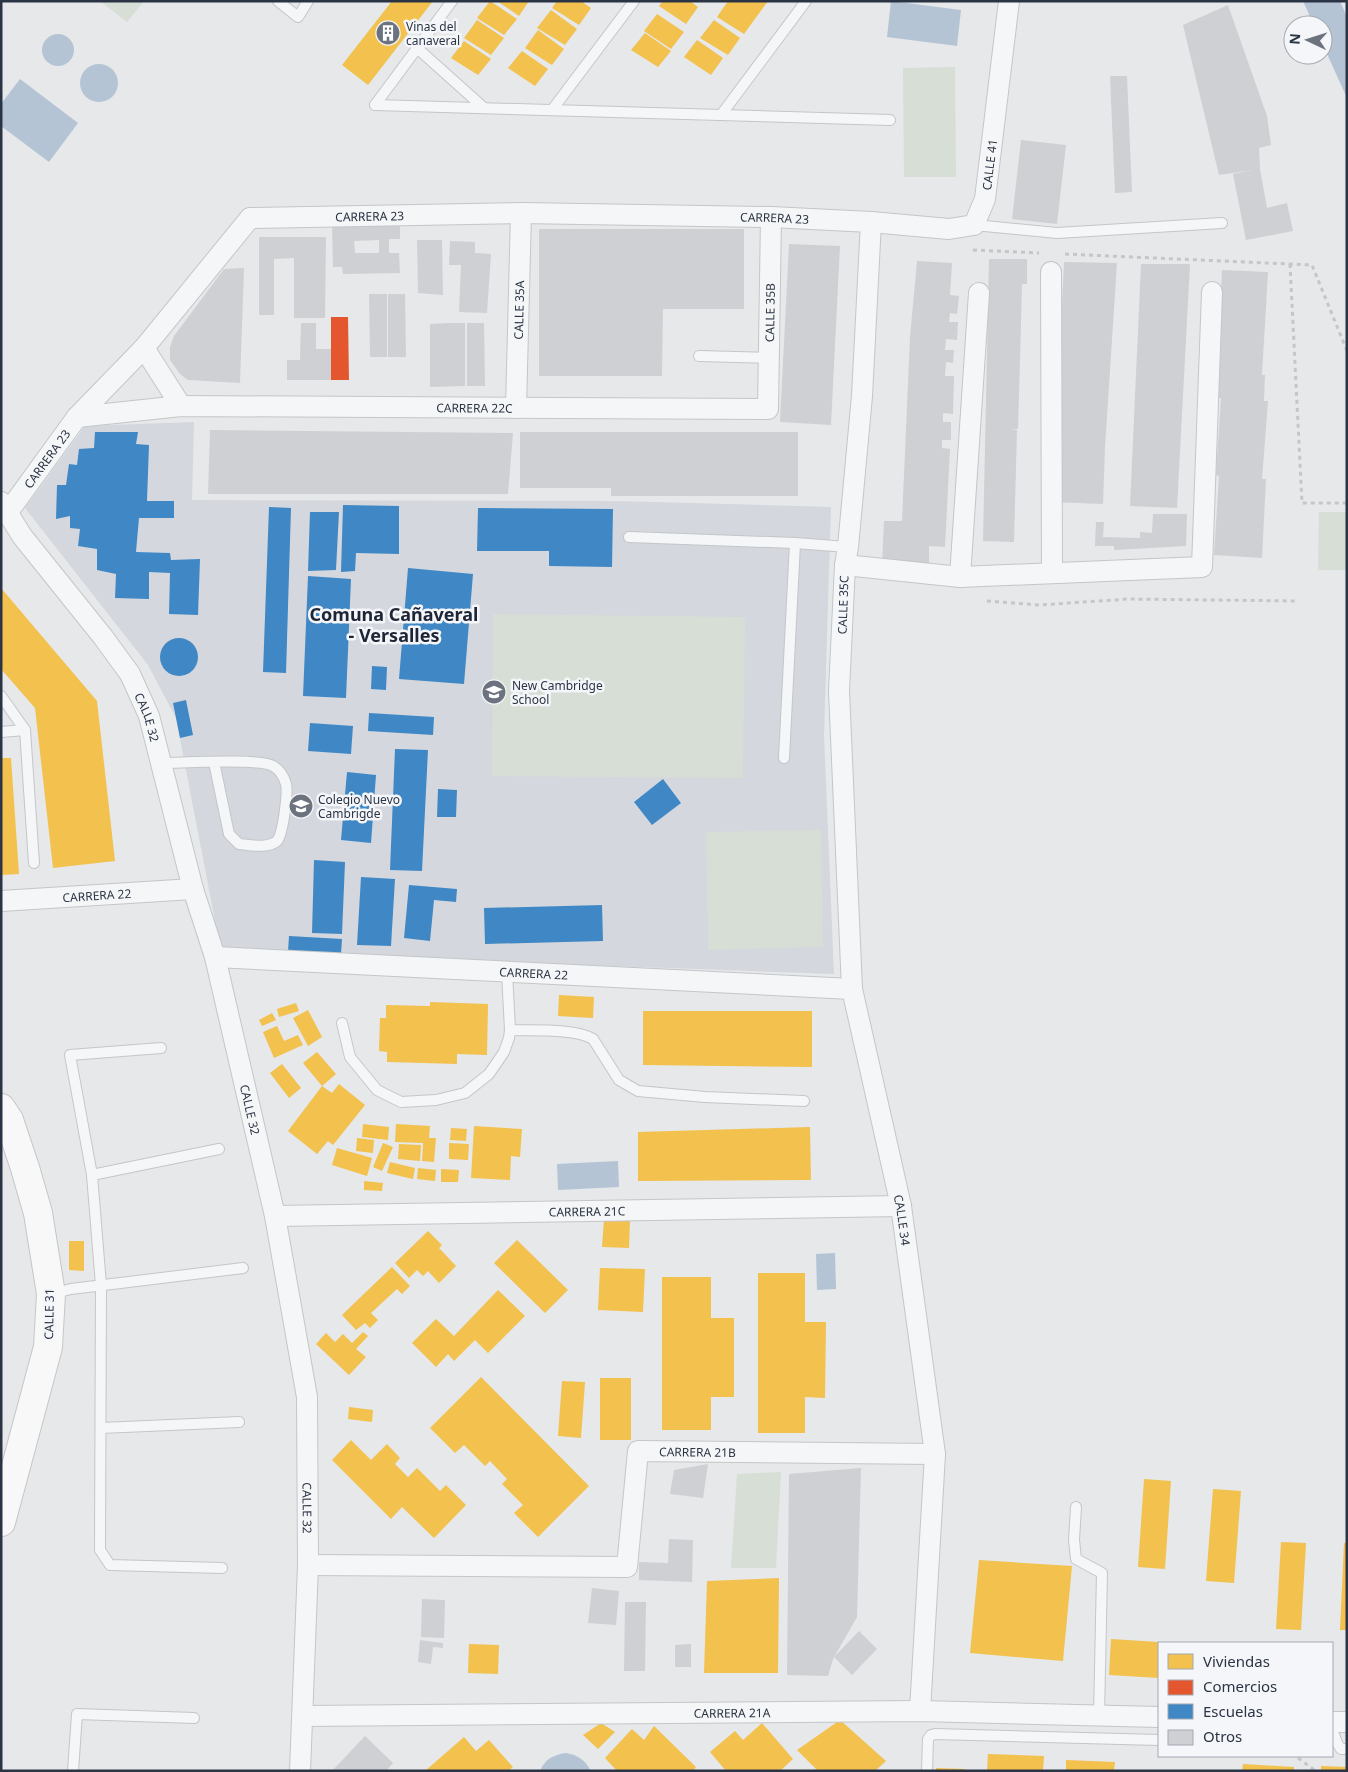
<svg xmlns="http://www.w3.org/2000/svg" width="1348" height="1772" viewBox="0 0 1348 1772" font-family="'Noto Sans',sans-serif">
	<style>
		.built { fill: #d4d7dd }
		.green { fill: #d6ded6 }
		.water { fill: #b4c4d5 }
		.homes { fill: #f2c14e }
		.shops { fill: #e4572e }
		.schools { fill: #3f88c5 }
		.building { fill: #ced0d3; fill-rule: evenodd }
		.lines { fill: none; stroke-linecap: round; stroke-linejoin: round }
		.lane-casing { stroke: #c4c6c8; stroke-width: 12 }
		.street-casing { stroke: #c4c6c8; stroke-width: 22 }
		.secondary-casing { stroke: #c4c6c8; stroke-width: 30 }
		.path { stroke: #c5c6ca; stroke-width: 3; stroke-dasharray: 4 4; stroke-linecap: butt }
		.lane { stroke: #f5f6f7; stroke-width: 10 }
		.street { stroke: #f5f6f7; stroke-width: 20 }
		.secondary { stroke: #f8f8f8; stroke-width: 28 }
		.labels { text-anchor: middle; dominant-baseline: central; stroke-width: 5; stroke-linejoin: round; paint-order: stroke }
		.poi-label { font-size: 12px; fill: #2b3445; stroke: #f4f6f9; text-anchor: start }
		.street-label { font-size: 12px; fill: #2b3445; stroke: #f4f6f9 }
		.district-label { font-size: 18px; font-weight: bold; fill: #1d2536; stroke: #f4f6f9 }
	</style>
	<rect width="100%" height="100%" fill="#e6e8ea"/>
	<polygon class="built" points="194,422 192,500 617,501 831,507 824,735 834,974 221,952 176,718 148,665 25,508 85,426"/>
	<g class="green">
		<polygon points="100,1 144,1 127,22"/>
		<polygon points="955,67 956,177 904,177 903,68"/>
		<polygon points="1319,512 1347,512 1347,570 1318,570"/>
		<polygon points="493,614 745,617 743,778 492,776"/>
		<polygon points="821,830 823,947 708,950 706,832"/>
		<polygon points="781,1472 776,1568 731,1568 737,1474"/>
	</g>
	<g class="water">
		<polygon points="891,1 961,10 957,46 887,37"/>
		<polygon points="1303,1 1340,1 1347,17 1347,98 1323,45 1323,25 1314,25"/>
		<circle cx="58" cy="50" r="16"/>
		<circle cx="99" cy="83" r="19"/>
		<polygon points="20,79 78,123 49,162 1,126 1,104"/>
		<polygon points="618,1161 619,1187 558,1190 557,1164"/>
		<polygon points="835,1253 836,1289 817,1290 816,1254"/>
		<path d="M566,1753c12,2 19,7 25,18h-51c5,-12 13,-16 26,-18z"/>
	</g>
	<g class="homes">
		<polygon points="392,1 433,1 368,85 342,65"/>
		<polygon points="490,1 517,19 504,35 477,18"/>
		<polygon points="497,1 529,1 519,16"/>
		<polygon points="557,1 581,1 591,8 579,25 552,8"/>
		<polygon points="663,1 690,1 698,7 686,24 659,6"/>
		<polygon points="728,1 768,1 744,34 717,17"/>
		<polygon points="551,10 577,29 565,45 537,28"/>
		<polygon points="657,14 684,32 671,49 644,31"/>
		<polygon points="477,20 504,38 491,55 464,38"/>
		<polygon points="714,20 740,38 728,55 700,38"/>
		<polygon points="538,30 564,49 552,65 525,48"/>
		<polygon points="645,33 671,51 658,67 631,50"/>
		<polygon points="697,40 723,58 711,75 684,57"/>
		<polygon points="464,41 491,59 478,75 451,58"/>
		<polygon points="522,51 548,69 535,86 508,68"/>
		<polygon points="1,588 97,701 115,861 53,868 35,708 1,669"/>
		<polygon points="1,758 11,758 19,874 1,875"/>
		<polygon points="559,995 594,997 593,1018 558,1016"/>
		<polygon points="430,1002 488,1004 487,1055 457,1054 457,1064 387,1062 387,1052 379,1051 380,1018 386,1018 386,1005 430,1006"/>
		<polygon points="296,1003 299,1011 279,1017 277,1009"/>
		<polygon points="308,1010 322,1037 308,1046 293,1018"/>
		<polygon points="643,1011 812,1011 812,1067 643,1065"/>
		<polygon points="272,1013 276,1020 262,1026 259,1020"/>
		<polygon points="277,1026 284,1041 298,1035 303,1045 274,1058 263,1032"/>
		<polygon points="317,1052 336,1074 322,1086 332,1093 339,1084 365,1105 333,1145 328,1141 317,1154 288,1131 322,1086 303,1063"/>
		<polygon points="282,1064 301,1088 289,1098 270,1073"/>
		<polygon points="363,1124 389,1127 388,1140 362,1137"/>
		<polygon points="396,1124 430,1126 429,1138 436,1138 434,1162 422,1161 423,1143 395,1142"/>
		<polygon points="474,1126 522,1129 520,1157 511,1156 510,1180 471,1178"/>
		<polygon points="810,1127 811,1180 638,1181 638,1132"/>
		<polygon points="451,1128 467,1129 466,1141 450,1140"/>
		<polygon points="357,1138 374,1140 373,1153 356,1151"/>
		<polygon points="383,1143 393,1147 382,1171 373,1167"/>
		<polygon points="449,1143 469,1144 468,1160 449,1159"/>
		<polygon points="399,1144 421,1145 420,1161 398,1159"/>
		<polygon points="337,1148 372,1158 367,1176 332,1165"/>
		<polygon points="390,1162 415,1168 413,1179 387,1173"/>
		<polygon points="418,1168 436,1170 435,1181 417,1179"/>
		<polygon points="441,1169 459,1170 458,1182 441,1182"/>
		<polygon points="364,1181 383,1183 382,1191 364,1190"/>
		<polygon points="604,1219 630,1220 629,1248 602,1247"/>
		<polygon points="428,1231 442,1245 439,1248 456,1266 439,1283 428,1271 423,1276 417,1270 409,1278 395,1263"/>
		<polygon points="517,1240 568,1290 545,1313 494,1263"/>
		<polygon points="69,1241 84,1241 84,1271 69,1270"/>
		<polygon points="392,1267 410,1286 402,1294 397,1289 371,1313 378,1320 370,1328 365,1323 356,1330 342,1315"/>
		<polygon points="600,1268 645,1269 643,1312 598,1310"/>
		<polygon points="758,1273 805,1273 805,1322 826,1322 825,1398 805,1397 805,1433 758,1433"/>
		<polygon points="662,1277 711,1277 711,1318 734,1318 734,1397 711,1397 711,1430 662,1430"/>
		<polygon points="498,1290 525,1316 488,1353 475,1340 454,1361 448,1354 436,1367 412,1343 436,1319 454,1336"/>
		<polygon points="363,1332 368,1336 356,1349 366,1357 349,1375 316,1344 326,1333 335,1342 343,1334 352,1343"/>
		<polygon points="481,1377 589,1486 538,1537 514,1513 523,1505 502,1484 507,1479 490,1461 485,1466 464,1445 455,1453 430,1428"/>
		<rect x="600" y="1378" width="31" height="62"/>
		<polygon points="562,1381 585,1382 581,1438 558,1436"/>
		<polygon points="349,1407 373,1410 372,1422 348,1419"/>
		<polygon points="351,1440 371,1460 387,1444 400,1458 395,1464 408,1477 417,1468 440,1491 446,1485 466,1505 434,1538 402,1507 391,1519 332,1460"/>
		<polygon points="1144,1479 1171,1481 1165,1569 1138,1567"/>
		<polygon points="1213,1489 1241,1491 1234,1583 1206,1581"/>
		<polygon points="1281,1542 1306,1543 1301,1630 1276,1629"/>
		<polygon points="1344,1543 1347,1543 1347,1630 1340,1630"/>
		<polygon points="979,1560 1072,1566 1063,1661 970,1653"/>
		<polygon points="779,1578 778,1673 704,1673 707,1581"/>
		<polygon points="1111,1639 1159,1642 1159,1678 1109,1675"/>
		<polygon points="469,1644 499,1645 498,1674 468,1673"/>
		<polygon points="840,1720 886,1761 875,1771 818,1771 797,1750"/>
		<polygon points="601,1723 615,1732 598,1749 583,1735"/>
		<polygon points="762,1723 793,1759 780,1771 726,1771 710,1752 735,1731 743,1740"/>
		<polygon points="654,1726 696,1767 693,1771 617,1771 605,1758 632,1729 644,1740"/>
		<polygon points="464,1737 476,1751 489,1740 513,1767 508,1771 425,1771"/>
		<polygon points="988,1754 1044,1756 1043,1771 987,1771"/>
		<polygon points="1066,1760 1115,1762 1114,1771 1066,1771"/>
		<polygon points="1243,1764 1294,1767 1294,1771 1242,1771"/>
		<polygon points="1321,1766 1347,1767 1347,1771 1321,1771"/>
		<polygon points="936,1768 965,1769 965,1771 936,1771"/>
	</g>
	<polygon class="shops" points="331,317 348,317 349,380 331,380"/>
	<g class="schools">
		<polygon points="95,432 138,432 136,444 149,445 147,501 174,501 174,518 139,518 136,552 170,553 171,560 200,559 198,615 169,614 170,573 149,572 149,599 115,598 116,574 97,570 97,549 78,546 80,529 70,528 70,516 56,519 57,485 66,485 69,464 77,465 79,449 94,448"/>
		<polygon points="343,505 399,506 399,554 356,553 355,571 341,572"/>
		<polygon points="269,507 291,508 286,673 263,672"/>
		<polygon points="478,508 613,509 612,567 549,566 549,551 477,551"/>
		<polygon points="310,512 339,512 336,570 308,571"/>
		<polygon points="408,568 473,574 464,684 399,679"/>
		<polygon points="308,576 351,579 346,698 303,696"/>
		<circle cx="179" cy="657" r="19"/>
		<polygon points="372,666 387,667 386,690 371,689"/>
		<polygon points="186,700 193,735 180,738 173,703"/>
		<polygon points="369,713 434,717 433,735 368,731"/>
		<polygon points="310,723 353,726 351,754 308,751"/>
		<polygon points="395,749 428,750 422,871 390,870"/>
		<polygon points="347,772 376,775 371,843 341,840"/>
		<polygon points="663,779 681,803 652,825 634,802"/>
		<polygon points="438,789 457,790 456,817 437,817"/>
		<polygon points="314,860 345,862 342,934 312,933"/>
		<polygon points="361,877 395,879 391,946 357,945"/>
		<polygon points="409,885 457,889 456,902 434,900 430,941 404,938"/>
		<polygon points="602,905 603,941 485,944 484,908"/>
		<polygon points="289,936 342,939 341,954 288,952"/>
	</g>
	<g class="building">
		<polygon points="1228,5 1267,116 1271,145 1259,148 1260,169 1267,208 1287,203 1293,231 1246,240 1233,174 1253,170 1219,175 1183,25"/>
		<polygon points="1110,76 1127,76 1132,192 1115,193"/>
		<polygon points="1021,140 1066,145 1057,224 1012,219"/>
		<path d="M400,220v19h-11v14h10l1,20 -57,1 -1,-7h-9l-1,-45zM379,240v13h-24l-1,-12z"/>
		<polygon points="539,229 744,229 744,309 663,309 662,376 539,376"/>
		<polygon points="259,237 326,237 325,318 294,318 294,258 274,259 274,315 259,315"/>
		<polygon points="417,240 442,240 443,295 418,293"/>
		<polygon points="450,241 475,242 475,253 491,254 487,313 459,312 461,265 449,265"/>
		<polygon points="789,244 840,246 831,425 780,422"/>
		<polygon points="989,259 1027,259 1027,284 1022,284 1020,360 1008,359 1020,360 1018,429 1011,429 1017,430 1014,542 983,541"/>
		<polygon points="917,261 952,263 950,295 959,296 957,314 950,313 949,322 958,322 957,340 946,339 945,350 954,350 953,363 946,362 945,376 954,376 953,414 943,413 943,422 951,422 951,440 942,440 942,448 950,449 945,547 929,546 929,565 882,564 884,521 902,521 910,337"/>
		<polygon points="1064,262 1117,263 1105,447 1103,504 1053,502"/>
		<polygon points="1141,264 1190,264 1177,508 1130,506"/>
		<polygon points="244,268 240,383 188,380 180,374 170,360 170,347 174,336 224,269"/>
		<polygon points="1222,270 1268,272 1262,375 1265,375 1264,401 1268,401 1262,479 1266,479 1262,558 1214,555 1219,476 1216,475 1221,398 1218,398 1221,347 1218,347"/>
		<polygon points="369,294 387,294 387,357 370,357"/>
		<polygon points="388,294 405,294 406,357 388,357"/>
		<polygon points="301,323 316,323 316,349 331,349 331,380 287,380 287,360 300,360"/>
		<polygon points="447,323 465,323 465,386 430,387 430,324"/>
		<polygon points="467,323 484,323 485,386 467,386"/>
		<polygon points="210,430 513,433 508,494 208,494"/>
		<polygon points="520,432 798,432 798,496 611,496 611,488 520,488"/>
		<polygon points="1153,514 1187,514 1186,546 1114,550 1114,546 1095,546 1096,522 1104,522 1103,537 1140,538 1140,532 1152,533"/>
		<polygon points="708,1464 703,1498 670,1494 674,1470"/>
		<polygon points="861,1468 857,1617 833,1659 828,1676 787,1675 789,1474"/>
		<polygon points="669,1539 693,1540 692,1582 639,1580 639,1562 668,1563"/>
		<polygon points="592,1588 619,1591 616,1625 588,1623"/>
		<polygon points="422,1599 445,1600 444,1638 421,1637"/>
		<polygon points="625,1602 646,1602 645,1671 624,1671"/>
		<polygon points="859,1631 877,1649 852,1675 834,1657"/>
		<polygon points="420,1640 443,1643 443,1648 433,1647 431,1664 418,1662"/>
		<polygon points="691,1644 691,1667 675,1667 675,1645"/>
		<polygon points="365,1736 393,1763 386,1771 332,1771"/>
	</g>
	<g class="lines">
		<defs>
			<g id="lane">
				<polyline points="278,1 298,17 308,1"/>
				<polyline points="417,48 484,108"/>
				<polyline points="375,105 890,120"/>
				<polyline points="375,105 452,1"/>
				<polyline points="552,110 634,1"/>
				<polyline points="721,115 806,1"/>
				<polyline points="974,225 1057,233 1222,223"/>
				<polyline points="699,356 770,358"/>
				<polyline points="629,537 795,543 848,547"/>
				<polyline points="1,696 25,730 34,863"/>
				<polyline points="1,732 25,730"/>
				<polyline points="784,758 795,543"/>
				<path d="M161,763c21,0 99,-5 112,3 7,4 11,11 13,18 2,10 -3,50 -9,57 -10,8 -26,4 -38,3l-10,-10 -15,-72"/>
				<polyline points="507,972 510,1030"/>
				<path d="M342,1023l8,34 27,33 24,12 35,-2 29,-7 24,-19 15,-22 5,-14 1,-8c23,1 64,-2 83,9l26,41 19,11 67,6 99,4"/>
				<polyline points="161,1048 70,1055 92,1175 101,1285 100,1550 110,1565 222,1568"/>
				<polyline points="92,1175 219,1149"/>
				<polyline points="51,1294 71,1289 243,1268"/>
				<polyline points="101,1428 239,1422"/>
				<polyline points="1076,1507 1074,1540 1076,1559 1102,1573 1099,1716"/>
				<polyline points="1332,1729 1337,1743 1341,1749 1347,1749"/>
				<polyline points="73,1771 77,1714 194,1718"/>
				<polyline points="927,1771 928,1739 931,1735 935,1734 1159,1740"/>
			</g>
			<g id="street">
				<path id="s1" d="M871,222l-9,174 -14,151 -3,18 -6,126 13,298 49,217 34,248 -15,257"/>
				<polyline points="1051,272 1052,572"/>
				<polyline points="144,348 181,406"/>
				<path id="s2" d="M516,408l5,-195"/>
				<path id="s3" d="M77,417l104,-11 587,3 3,-192"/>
				<path id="s4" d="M1,502l21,34 81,101 27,37 19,42 44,173 22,68 60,259 32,181 1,168 -8,206"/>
				<path id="s5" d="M8,512l69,-95 67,-69 106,-130 271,-5 250,4 100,5 78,7 25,-4 11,-26 24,-198"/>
				<polyline points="845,565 960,577 1202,567 1212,292"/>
				<polyline points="960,577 979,293"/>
				<path id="s6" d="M1,901l192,-12"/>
				<path id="s7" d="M215,957l637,32"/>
				<path id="s8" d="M275,1216l626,-10"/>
				<path id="s9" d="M308,1565l319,2 11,-116 297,3"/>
				<path id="s10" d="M303,1716l617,-5 239,6"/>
				<polyline points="1332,1722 1347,1722"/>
			</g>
			<polyline id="secondary" points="1,1108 9,1120 25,1168 38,1213 51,1294 48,1347 1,1522"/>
		</defs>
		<use href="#lane" class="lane-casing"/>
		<use href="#street" class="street-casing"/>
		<use href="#secondary" class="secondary-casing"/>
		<g class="path">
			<polyline points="973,250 1039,253"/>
			<polyline points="1065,254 1312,265 1347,351"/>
			<polyline points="1290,264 1302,503 1347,503"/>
			<polyline points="987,601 1039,605 1128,599 1295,601"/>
			<polyline points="1298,1758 1313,1769 1313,1771"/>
		</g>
		<use href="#lane" class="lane"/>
		<use href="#street" class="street"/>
		<use href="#secondary" class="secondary"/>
	</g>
	<defs>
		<symbol id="building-disc" viewBox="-11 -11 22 22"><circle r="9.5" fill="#6c737f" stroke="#f4f6f9"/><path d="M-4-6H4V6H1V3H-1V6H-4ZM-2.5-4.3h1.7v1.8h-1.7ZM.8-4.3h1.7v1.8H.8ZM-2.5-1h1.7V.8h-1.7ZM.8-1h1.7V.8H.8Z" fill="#fff"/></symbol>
		<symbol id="school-disc" viewBox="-11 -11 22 22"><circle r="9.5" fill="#6c737f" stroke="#f4f6f9"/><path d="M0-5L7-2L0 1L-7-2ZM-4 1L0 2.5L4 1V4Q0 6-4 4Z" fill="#fff"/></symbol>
	</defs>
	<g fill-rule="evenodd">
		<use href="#building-disc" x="374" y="19" width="28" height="28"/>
		<use href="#school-disc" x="480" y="678" width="28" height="28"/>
		<use href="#school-disc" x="287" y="792" width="28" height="28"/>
	</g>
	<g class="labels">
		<g class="poi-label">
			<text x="406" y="26">Vinas del<tspan x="406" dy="14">canaveral</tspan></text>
			<text x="512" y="685">New Cambridge<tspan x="512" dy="14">School</tspan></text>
			<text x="318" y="799">Colegio Nuevo<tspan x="318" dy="14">Cambrigde</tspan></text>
		</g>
		<g class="street-label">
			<text stroke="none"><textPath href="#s5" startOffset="1169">CALLE 41</textPath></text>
			<text stroke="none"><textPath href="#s5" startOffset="501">CARRERA 23</textPath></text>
			<text stroke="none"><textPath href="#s5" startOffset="906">CARRERA 23</textPath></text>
			<text stroke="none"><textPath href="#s2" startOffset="98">CALLE 35A</textPath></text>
			<text stroke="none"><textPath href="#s3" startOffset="788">CALLE 35B</textPath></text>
			<text stroke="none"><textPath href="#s3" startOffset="398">CARRERA 22C</textPath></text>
			<text stroke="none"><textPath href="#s5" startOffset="66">CARRERA 23</textPath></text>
			<text transform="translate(843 605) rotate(-88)">CALLE 35C</text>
			<text stroke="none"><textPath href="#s4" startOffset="262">CALLE 32</textPath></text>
			<text stroke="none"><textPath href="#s6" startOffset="96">CARRERA 22</textPath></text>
			<text stroke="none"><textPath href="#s7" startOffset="319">CARRERA 22</textPath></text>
			<text stroke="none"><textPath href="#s4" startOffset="668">CALLE 32</textPath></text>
			<text stroke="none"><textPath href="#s8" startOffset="312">CARRERA 21C</textPath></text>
			<text stroke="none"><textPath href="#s1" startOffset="1005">CALLE 34</textPath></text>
			<text transform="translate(49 1314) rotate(-89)">CALLE 31</text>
			<text stroke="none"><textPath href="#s9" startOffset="495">CARRERA 21B</textPath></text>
			<text stroke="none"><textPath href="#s4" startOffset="1072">CALLE 32</textPath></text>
			<text stroke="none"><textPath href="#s10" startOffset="429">CARRERA 21A</textPath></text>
		</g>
		<g class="district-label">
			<text x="394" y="614">Comuna Cañaveral<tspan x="394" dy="21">- Versalles</tspan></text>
		</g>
	</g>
	<rect width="1348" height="1772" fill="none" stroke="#2b3445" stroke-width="5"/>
	<rect x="1158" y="1642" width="175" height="115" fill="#f4f6f9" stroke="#a4a8b1"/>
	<rect x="1168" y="1654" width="25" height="15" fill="#f2c14e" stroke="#a4a8b1"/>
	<text x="1203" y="1667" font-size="15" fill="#2b3445">Viviendas</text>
	<rect x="1168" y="1680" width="25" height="15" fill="#e4572e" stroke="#a4a8b1"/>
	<text x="1203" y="1692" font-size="15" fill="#2b3445">Comercios</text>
	<rect x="1168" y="1704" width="25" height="15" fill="#3f88c5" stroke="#a4a8b1"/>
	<text x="1203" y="1717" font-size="15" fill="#2b3445">Escuelas</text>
	<rect x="1168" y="1730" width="25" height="15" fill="#ced0d3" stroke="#a4a8b1"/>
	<text x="1203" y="1742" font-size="15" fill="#2b3445">Otros</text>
	<g transform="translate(1308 40) rotate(274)"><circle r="24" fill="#f4f6f9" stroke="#a4a8b1"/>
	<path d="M0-4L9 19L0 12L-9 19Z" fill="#6c737f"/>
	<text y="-8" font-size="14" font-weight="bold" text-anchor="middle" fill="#2b3445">N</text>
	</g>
</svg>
